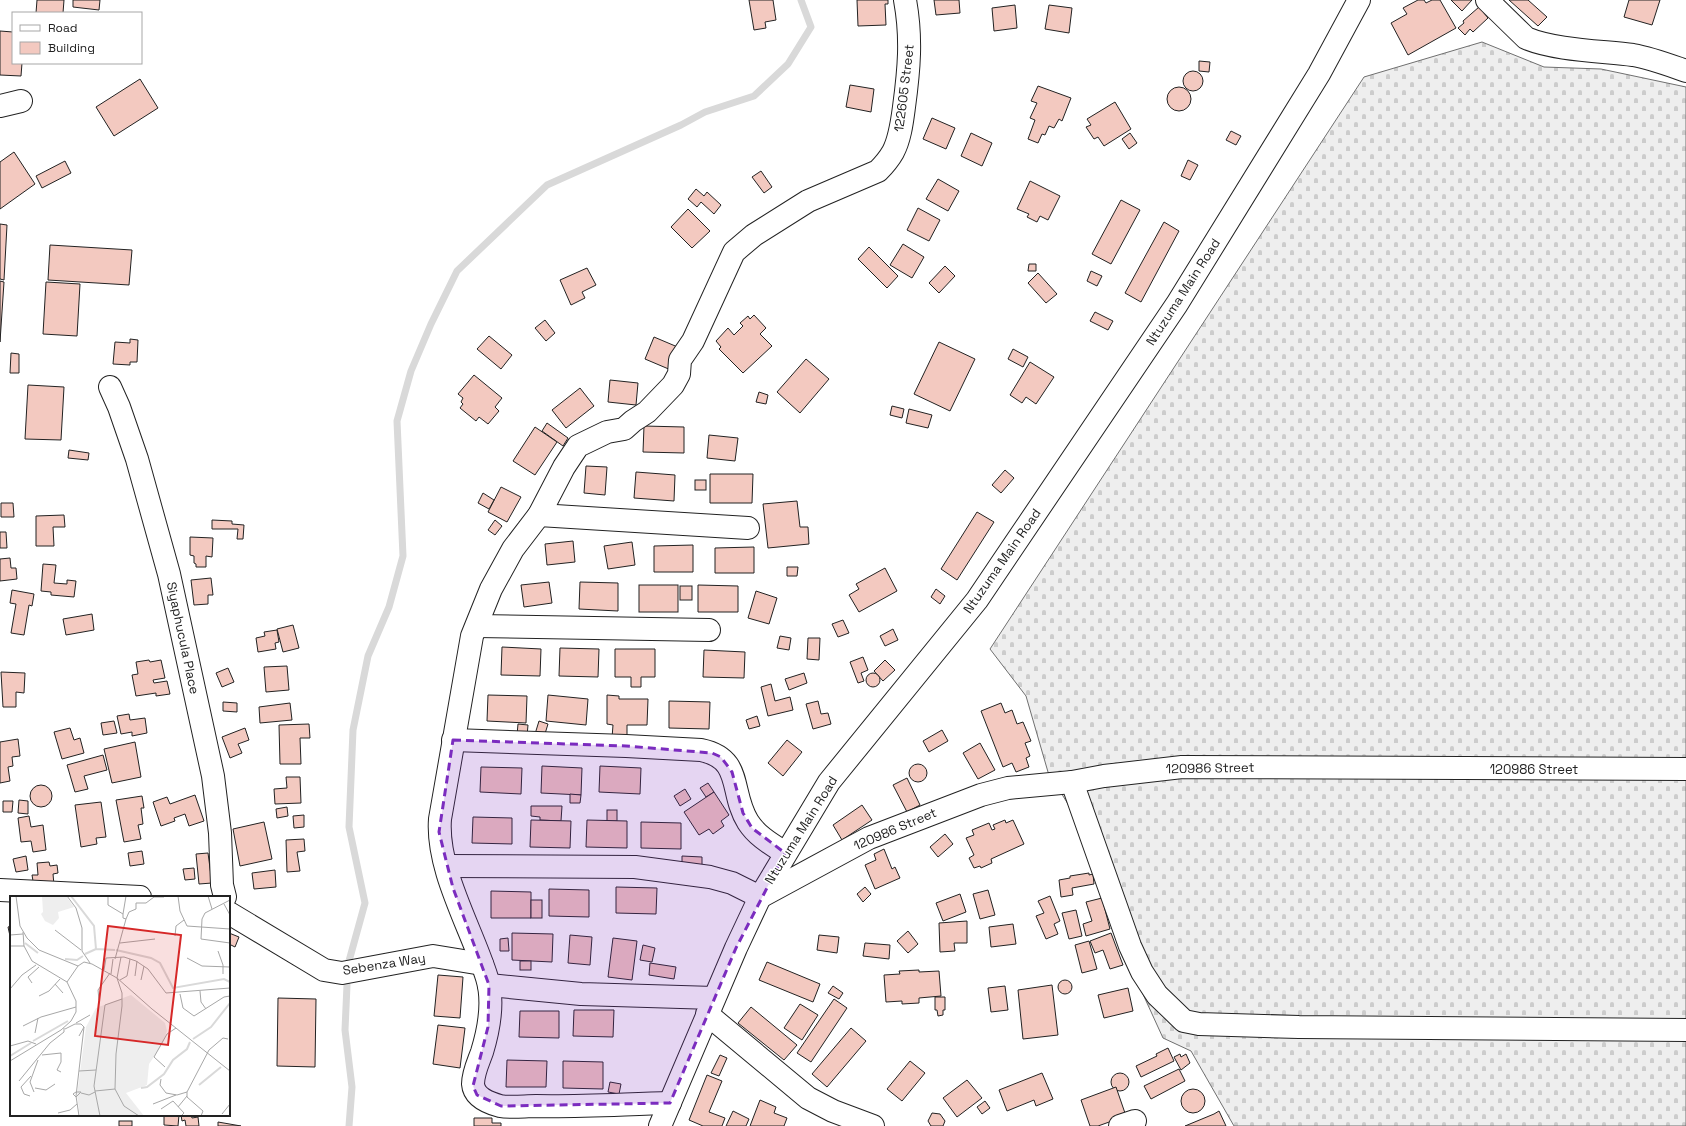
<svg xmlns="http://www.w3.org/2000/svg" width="1686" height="1126" viewBox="0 0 1686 1126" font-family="'Space Grotesk',sans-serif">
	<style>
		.cemetery { fill: url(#cemetery-stones); stroke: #6f6f6f }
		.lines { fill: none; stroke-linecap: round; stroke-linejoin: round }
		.stream { stroke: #d9d9d9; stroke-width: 7 }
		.building { fill: #f3c9c0; stroke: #222 }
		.minor-casing { stroke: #222; stroke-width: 24 }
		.major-casing { stroke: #222; stroke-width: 24 }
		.minor { stroke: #fff; stroke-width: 22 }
		.major { stroke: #fff; stroke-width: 22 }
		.marked { fill: #7b2cbf; fill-opacity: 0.2; stroke: #7b2cbf; stroke-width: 3; stroke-dasharray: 8 5; stroke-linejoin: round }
		.labels { text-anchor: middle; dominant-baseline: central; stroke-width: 3; stroke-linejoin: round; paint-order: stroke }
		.street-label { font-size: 13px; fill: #222; stroke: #fff }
		.inset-river { fill: none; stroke: #d9d9d9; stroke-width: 2 }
		.inset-road { fill: none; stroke: #a7a7a7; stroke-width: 1 }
		.view { fill: #d62828; fill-opacity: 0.15; stroke: #d62828; stroke-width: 2 }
		.inset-edge { fill: none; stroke: #222; stroke-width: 2 }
	</style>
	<defs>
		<pattern id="cemetery-stones" width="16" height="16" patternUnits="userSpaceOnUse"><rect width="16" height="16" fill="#eee"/><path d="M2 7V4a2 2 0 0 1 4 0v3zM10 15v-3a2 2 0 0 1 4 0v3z" fill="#ccc"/></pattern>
	</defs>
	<rect width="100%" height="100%" fill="#fff"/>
	<polygon class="cemetery" points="1482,42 1544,67 1601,69 1686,87 1686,1126 1234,1126 1191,1051 1163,1038 1126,957 1080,828 1068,804 1048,772 1026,696 990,649 1364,77"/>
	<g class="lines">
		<g class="stream">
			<polyline points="349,961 365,903 349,827 353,730 368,656 389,607 403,556 397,421 411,371 431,324 457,271 547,185 681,125 705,112 754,96 788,64 811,27 801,0"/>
			<polyline points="347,985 345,1030 352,1087 349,1126"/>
		</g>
	</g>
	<g class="building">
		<polygon points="37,0 64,0 63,13 36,13"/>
		<polygon points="73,0 100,0 99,10 73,7"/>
		<polygon points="749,0 773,0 776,20 765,22 766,28 754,30"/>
		<polygon points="857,0 888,0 888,4 885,4 886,25 858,26"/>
		<polygon points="934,0 959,0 960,13 936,15"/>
		<polygon points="1418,0 1424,0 1426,3 1432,0 1440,0 1456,28 1408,55 1391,23 1407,14 1403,8"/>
		<polygon points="1451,0 1472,0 1462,11"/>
		<polygon points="1509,0 1528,0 1547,17 1538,26"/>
		<polygon points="1629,0 1660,0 1652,25 1624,17"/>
		<polygon points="1015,5 1017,28 994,31 992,8"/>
		<polygon points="1049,5 1072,8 1069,33 1045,29"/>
		<polygon points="1479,7 1488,18 1473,32 1470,29 1465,35 1458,28 1464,23 1463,21"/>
		<polygon points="0,31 13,32 13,63 22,63 21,76 0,75"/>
		<polygon points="1199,61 1210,62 1209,72 1199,71"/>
		<circle cx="1193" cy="81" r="10"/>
		<polygon points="140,79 158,108 114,136 96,107"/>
		<polygon points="850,85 874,89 871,112 846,107"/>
		<polygon points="1038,86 1071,98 1062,121 1059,119 1054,128 1049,126 1045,135 1042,134 1038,143 1028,139 1035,120 1030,118 1037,103 1031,101"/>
		<circle cx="1179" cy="99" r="12"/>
		<polygon points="1115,102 1131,129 1104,146 1098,137 1094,139 1086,127 1091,125 1087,119"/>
		<polygon points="932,118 955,128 946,149 923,139"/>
		<polygon points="1231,131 1241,136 1236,145 1226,140"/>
		<polygon points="971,133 992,143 982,166 961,156"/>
		<polygon points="1130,133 1137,143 1129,149 1122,139"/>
		<polygon points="14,152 35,184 0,209 0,162"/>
		<polygon points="1188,160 1198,165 1190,180 1181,176"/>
		<polygon points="65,161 71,173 42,188 36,176"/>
		<polygon points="761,171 772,187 764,193 752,177"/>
		<polygon points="938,179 959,191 948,211 926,199"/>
		<polygon points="1030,181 1060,196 1048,220 1040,216 1037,222 1027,217 1029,214 1017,209"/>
		<polygon points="696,189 704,196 707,192 721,205 714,214 701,202 697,207 688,199"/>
		<polygon points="1121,200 1140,210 1111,264 1092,254"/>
		<polygon points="918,208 940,220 929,241 907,230"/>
		<polygon points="688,209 710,231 692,248 671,227"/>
		<polygon points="1164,222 1179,231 1141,302 1125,293"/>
		<polygon points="0,224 7,225 4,280 0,279"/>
		<polygon points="903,244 924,257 912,278 890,265"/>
		<polygon points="50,245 132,250 129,285 48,280"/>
		<polygon points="869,247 898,276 887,288 858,259"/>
		<polygon points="1029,264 1036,264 1036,271 1028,271"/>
		<polygon points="945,266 955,276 939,293 929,283"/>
		<polygon points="587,268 596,285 582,292 585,298 571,305 560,280"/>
		<polygon points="1091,271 1102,276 1097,286 1087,281"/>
		<polygon points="1038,273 1057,294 1046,303 1028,283"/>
		<polygon points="0,281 4,282 0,342"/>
		<polygon points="46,282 80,284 77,336 43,334"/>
		<polygon points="1095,312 1113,321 1108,330 1090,321"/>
		<polygon points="754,315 766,328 760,334 772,346 743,373 719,349 721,347 716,341 728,328 734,335 743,326 740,323 748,316 750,319"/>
		<polygon points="545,320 555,333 546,341 535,328"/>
		<polygon points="489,336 512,355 501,369 477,349"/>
		<polygon points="654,337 680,348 671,370 645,359"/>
		<polygon points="130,339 138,340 137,362 130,362 130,365 113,364 115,342 130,343"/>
		<polygon points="939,342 975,359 950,411 914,394"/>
		<polygon points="1013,349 1028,357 1023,367 1008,359"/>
		<polygon points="11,353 19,354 19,373 10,373"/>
		<polygon points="806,359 829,379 800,413 777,392"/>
		<polygon points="1030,362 1054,377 1036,404 1026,397 1022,403 1010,395"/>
		<polygon points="474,375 502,398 495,407 499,411 488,424 479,417 476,421 460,408 463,404 461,402 463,398 458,394"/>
		<polygon points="610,380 638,383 636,405 608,402"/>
		<polygon points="28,385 64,387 61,440 25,439"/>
		<polygon points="580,388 594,406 566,428 552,410"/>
		<polygon points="759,392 768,395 766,404 756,402"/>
		<polygon points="892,406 904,409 902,418 890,415"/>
		<polygon points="909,409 932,415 928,428 906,423"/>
		<polygon points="547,423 568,438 563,446 542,431"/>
		<polygon points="644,426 684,427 684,453 643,452"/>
		<polygon points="535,427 557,442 535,475 513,461"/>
		<polygon points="709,435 738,438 735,461 707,458"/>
		<polygon points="69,450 89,453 88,460 68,458"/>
		<polygon points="586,466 607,467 605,495 584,493"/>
		<polygon points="1005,470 1014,478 1001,493 992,485"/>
		<polygon points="636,472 675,475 674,501 634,498"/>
		<polygon points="710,474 753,474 752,503 710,503"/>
		<rect x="695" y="480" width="11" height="10"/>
		<polygon points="501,487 521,497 507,522 488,512"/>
		<polygon points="483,493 494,500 489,509 478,503"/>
		<polygon points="797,501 800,527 808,527 809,544 768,548 763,504"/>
		<polygon points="1,503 13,503 14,517 1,517"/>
		<polygon points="977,512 994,522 957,580 941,569"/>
		<polygon points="64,515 65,527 53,527 54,546 36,546 36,516"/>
		<polygon points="212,520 232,521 232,524 244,525 243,539 237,539 238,529 212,529"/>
		<polygon points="495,520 502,526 495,535 488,530"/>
		<polygon points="0,532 6,532 7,548 0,548"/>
		<polygon points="190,537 213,538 212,557 206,556 206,567 196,567 196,564 194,563 194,556 190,555"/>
		<polygon points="573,541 575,562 547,565 545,544"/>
		<polygon points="632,542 635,565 608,569 604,546"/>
		<polygon points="693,545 693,572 654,572 654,546"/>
		<polygon points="754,547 754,573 715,573 715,548"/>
		<polygon points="10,558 11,568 16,568 17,579 0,581 0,559"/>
		<polygon points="43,564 56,565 54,583 67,584 67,580 76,581 74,597 51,595 51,592 41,591"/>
		<polygon points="787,567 798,567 797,576 787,576"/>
		<polygon points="885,568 897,591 859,612 849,595 859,589 856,584"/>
		<polygon points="211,578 213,595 208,595 208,604 194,605 191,580"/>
		<polygon points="549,582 552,603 524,607 521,585"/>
		<polygon points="580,582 618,583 618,611 579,609"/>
		<rect x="639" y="585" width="39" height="27"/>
		<polygon points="698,585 738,586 738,612 698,612"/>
		<rect x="680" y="586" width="12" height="14"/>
		<polygon points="936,589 945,596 940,604 931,597"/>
		<polygon points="12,590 34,594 32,606 29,605 24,635 11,633 16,604 10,603"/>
		<polygon points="756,591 777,598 769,624 748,618"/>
		<polygon points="92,614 94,630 66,635 63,619"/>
		<polygon points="843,620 849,633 838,637 832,624"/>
		<polygon points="293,625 299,648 283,652 277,629"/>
		<polygon points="893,629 898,640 885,646 880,636"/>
		<polygon points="277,630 279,642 275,643 276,649 258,652 256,638 265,636 264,632"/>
		<polygon points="780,636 791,638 789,650 777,648"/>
		<polygon points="808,638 820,638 819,660 807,659"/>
		<polygon points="502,647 541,649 540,676 501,675"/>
		<polygon points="560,648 599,649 598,677 559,676"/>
		<polygon points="615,649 655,649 655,677 641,677 641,687 631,687 631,677 615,677"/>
		<polygon points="704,650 745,652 744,678 703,677"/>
		<polygon points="863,657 868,670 861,673 864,681 858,683 850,662"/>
		<polygon points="149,660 150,662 161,660 165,678 153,680 154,683 167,681 170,694 156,696 156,693 136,696 132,675 138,674 136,662"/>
		<polygon points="885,660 895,670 883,681 874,671"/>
		<polygon points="287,666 289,690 266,692 264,667"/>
		<polygon points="228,668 234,682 222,687 216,673"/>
		<polygon points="1,672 25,673 24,693 16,692 16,707 3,707"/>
		<circle cx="873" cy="680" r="7"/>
		<polygon points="804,673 807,683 789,690 785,679"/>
		<polygon points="771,684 775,701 790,697 793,710 768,716 761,687"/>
		<polygon points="488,695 527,696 526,723 487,721"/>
		<polygon points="548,695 588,699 586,725 546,721"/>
		<polygon points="607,695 619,696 619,699 648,699 647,725 627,725 627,738 612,738 613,725 607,724"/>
		<polygon points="669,701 710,702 709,729 669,728"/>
		<polygon points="818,701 821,714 828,713 831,724 813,729 806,704"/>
		<polygon points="223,702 237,703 237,712 223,711"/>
		<polygon points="290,703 292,720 260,723 259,707"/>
		<polygon points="1001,703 1005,713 1012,710 1017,724 1023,722 1031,741 1025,743 1030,756 1026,758 1029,767 1016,772 1012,763 1003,767 981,711"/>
		<polygon points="129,714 130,720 145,718 147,733 132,736 132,732 121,734 117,716"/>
		<polygon points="757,716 760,726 749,729 746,720"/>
		<polygon points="114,721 117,733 103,735 101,723"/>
		<polygon points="539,721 548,724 544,737 535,734"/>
		<polygon points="309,724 310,738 300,738 301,764 280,764 279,725"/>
		<polygon points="518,724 528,725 527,736 517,735"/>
		<polygon points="70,728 74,740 80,738 84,753 62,759 54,732"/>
		<polygon points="245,728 249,740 238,744 242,753 230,758 222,737"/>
		<polygon points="942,730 948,741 929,752 923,741"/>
		<polygon points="18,739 20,756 12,757 13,766 8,767 10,781 0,783 0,742"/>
		<polygon points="787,740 802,752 783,776 768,763"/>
		<polygon points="135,742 141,777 112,783 104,749"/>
		<polygon points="980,743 995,770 978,779 963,753"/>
		<polygon points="103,755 107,770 84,776 88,789 75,792 67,765"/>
		<circle cx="918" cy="773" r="9"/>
		<polygon points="542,766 582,768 581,795 541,793"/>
		<polygon points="600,766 641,768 640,794 599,792"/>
		<polygon points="481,767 522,768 521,794 480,792"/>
		<polygon points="286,777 300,777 301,803 275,804 274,789 287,788"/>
		<polygon points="907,778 920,805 907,812 893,785"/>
		<polygon points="708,783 714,792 706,797 700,788"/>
		<circle cx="41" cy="796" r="11"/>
		<polygon points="685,789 691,799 680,806 674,796"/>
		<polygon points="714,792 729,815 721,821 724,826 713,834 709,829 699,835 684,812"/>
		<polygon points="570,794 581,795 580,803 570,803"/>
		<polygon points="195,795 204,821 189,826 185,814 174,818 175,821 161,826 153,802 167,797 170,804"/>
		<polygon points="142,796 144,808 141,808 143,824 138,825 141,839 124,842 116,800"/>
		<polygon points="19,800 28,801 28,814 18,813"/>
		<polygon points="3,801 13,801 12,812 3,812"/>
		<polygon points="101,802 106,837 96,838 97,844 81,847 75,805"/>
		<polygon points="862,805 872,820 842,840 833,825"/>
		<polygon points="531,806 562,806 561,821 540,820 540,817 531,816"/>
		<polygon points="287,807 288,816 277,818 276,809"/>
		<rect x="607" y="810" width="10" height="11"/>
		<polygon points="304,815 304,827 294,828 293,816"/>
		<polygon points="29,816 31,827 43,825 46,850 33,852 31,841 21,842 18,818"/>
		<polygon points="473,817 512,818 512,844 472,843"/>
		<polygon points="531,820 571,821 570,848 530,847"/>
		<polygon points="587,820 627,821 627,848 586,847"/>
		<polygon points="1005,820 1006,823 1013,820 1024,844 991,859 992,863 981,868 980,866 974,868 969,858 974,855 966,838 974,835 972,830 989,823 992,830 995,829 993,825"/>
		<polygon points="264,822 272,859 240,866 233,829"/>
		<polygon points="641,822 681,823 681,849 641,848"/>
		<polygon points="945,834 953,844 938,857 930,847"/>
		<polygon points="304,839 305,851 297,852 300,871 287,872 286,840"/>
		<polygon points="884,849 892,869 895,867 900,878 875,889 865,865 876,860 874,854"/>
		<polygon points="142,851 144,864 130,866 128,853"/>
		<polygon points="208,853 212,883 199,884 196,854"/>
		<polygon points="26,856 28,870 16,872 13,859"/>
		<polygon points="682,856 702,857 702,870 682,869"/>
		<polygon points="49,862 50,866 57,865 58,873 53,874 54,885 34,887 32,875 38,875 37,863"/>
		<polygon points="194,868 195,879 185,880 183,869"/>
		<polygon points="275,870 276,887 254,889 252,873"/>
		<polygon points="1089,873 1089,875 1093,874 1094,884 1072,888 1073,895 1061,897 1059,880 1070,878 1070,876"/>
		<polygon points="616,887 657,888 656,914 616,913"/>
		<polygon points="865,887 871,894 863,902 857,894"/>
		<polygon points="549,889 589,890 589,917 549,916"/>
		<polygon points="988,890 995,915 980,919 973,894"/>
		<polygon points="491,891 531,892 531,918 491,918"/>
		<polygon points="960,894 966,912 943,921 936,903"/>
		<polygon points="1050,896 1060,921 1054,924 1058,934 1046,939 1036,916 1044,913 1038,901"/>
		<polygon points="1102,898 1110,929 1086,936 1083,924 1092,921 1086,902"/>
		<rect x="531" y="900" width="11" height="18"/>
		<polygon points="1076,910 1082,936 1069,939 1062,913"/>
		<polygon points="967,921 967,943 954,943 955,951 940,952 939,923"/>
		<polygon points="1013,924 1016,944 991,947 989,927"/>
		<polygon points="11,926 11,936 10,936 8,927"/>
		<polygon points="908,931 918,944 908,953 897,941"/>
		<polygon points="229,933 239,937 235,947 229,944"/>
		<polygon points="512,933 553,934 552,962 512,960"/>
		<polygon points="1111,933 1123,965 1110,969 1103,950 1095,953 1090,941"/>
		<polygon points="570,935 592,937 590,965 568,963"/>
		<polygon points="819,935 839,937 837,953 817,950"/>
		<polygon points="508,938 509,951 500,951 500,939"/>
		<polygon points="613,938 637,941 632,980 608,977"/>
		<polygon points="1089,941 1097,969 1082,973 1075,945"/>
		<polygon points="865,943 890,945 889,959 863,956"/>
		<polygon points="643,945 655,948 652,962 640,960"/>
		<rect x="520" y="961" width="11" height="9"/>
		<polygon points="767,962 820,984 813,1002 759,980"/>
		<polygon points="650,963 676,967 674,979 649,975"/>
		<polygon points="919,970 919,972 939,971 941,996 919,998 919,1003 902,1004 902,1001 886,1002 884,975 900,974 899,971"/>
		<polygon points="438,975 463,977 460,1018 434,1016"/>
		<circle cx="1065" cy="987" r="7"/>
		<polygon points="1052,985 1058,1035 1023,1039 1018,990"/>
		<polygon points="833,986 843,993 839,999 828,993"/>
		<polygon points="1005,986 1008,1010 991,1012 988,988"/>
		<polygon points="1128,988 1133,1011 1104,1018 1098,995"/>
		<polygon points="935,997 945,997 945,1010 943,1010 943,1015 938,1016 937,1010 935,1010"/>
		<polygon points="278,998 316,999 315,1067 277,1066"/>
		<polygon points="834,999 847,1008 811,1062 797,1053"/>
		<polygon points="800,1004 818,1015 802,1040 784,1028"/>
		<polygon points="751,1007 797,1045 784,1060 738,1023"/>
		<polygon points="574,1010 614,1010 613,1037 573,1036"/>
		<polygon points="520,1011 559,1011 559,1038 519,1037"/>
		<polygon points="438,1025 465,1028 460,1068 433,1064"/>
		<polygon points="851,1028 866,1041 827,1087 812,1074"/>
		<polygon points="1168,1048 1174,1061 1141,1077 1136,1066 1157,1056 1156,1054"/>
		<polygon points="1180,1054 1181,1057 1186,1054 1190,1063 1181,1070 1174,1057"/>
		<polygon points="720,1055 727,1058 719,1076 711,1073"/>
		<polygon points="507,1060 547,1061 546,1087 506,1087"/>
		<polygon points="563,1061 603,1062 603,1089 563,1088"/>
		<polygon points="910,1061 925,1073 902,1101 887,1089"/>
		<polygon points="1179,1069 1185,1081 1151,1099 1144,1086"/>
		<circle cx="1120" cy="1082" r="9"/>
		<polygon points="1042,1073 1053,1099 1036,1106 1034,1100 1007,1111 999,1090"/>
		<polygon points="707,1075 722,1081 709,1112 725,1118 722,1126 703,1126 689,1120"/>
		<polygon points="967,1080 982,1098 957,1117 943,1098"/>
		<polygon points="610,1082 621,1084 619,1094 608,1092"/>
		<polygon points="1116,1087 1126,1116 1098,1126 1090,1126 1081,1100"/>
		<circle cx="1193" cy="1101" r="12"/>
		<polygon points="760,1100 776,1107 774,1113 787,1118 784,1126 750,1126"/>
		<polygon points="985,1101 990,1108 982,1114 977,1107"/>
		<polygon points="733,1111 749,1119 746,1126 726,1126"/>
		<polygon points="1219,1111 1226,1126 1185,1126 1214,1114"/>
		<polygon points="932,1113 940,1114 945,1121 943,1126 931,1126 928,1121"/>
		<polygon points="164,1115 179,1115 178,1126 164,1125"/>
		<polygon points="181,1115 191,1115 192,1118 198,1117 199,1126 186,1126 185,1120 182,1121"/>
		<polygon points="474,1118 492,1118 492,1123 501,1123 501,1126 474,1126"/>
		<rect x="119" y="1121" width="13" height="5"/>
		<polygon points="218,1122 241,1126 218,1126"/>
	</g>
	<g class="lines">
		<defs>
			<g id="minor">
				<path d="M1487,0l39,38c28,12 75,13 107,17 18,3 36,10 53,16"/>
				<polyline points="0,106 21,101"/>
				<polyline points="110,387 119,407 137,459 169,574 213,776 220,833 222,885 225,897"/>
				<polyline points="539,515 748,528"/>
				<polyline points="477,626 709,630"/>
				<path d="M453,740l173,6 75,4c43,9 28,42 47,72 9,14 23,22 37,31"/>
				<polyline points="1072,782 1130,946 1142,972 1157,995 1184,1021 1199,1024 1299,1027 1686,1030"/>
				<polyline points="446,866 635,867 710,877 732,883 760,897 869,838 981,795 1008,788 1072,782 1104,776 1182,767 1686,769"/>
				<polyline points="0,890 140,897"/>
				<polyline points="229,913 324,970 342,973 433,956 482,964"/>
				<polyline points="489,985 581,994 714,998"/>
				<polyline points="707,1014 808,1098 833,1111 873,1126"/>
				<path d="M670,1103c-45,1 -90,4 -134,3 -11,0 -25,2 -36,0 -11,-3 -26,-9 -27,-22 0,-11 5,-21 9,-32 7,-23 12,-51 5,-74 -15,-49 -51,-108 -47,-159l32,-183 19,-47 22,-40 26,-34 25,-48 14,-21 29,-14 17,-3 9,-8 14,-9 26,-27 6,-11 1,-14 13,-19 41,-89 20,-17 54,-34 70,-30c6,-6 11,-12 15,-19 7,-13 9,-30 11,-45 5,-37 8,-69 1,-107"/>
				<polyline points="1120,1126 1135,1121"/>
			</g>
			<polyline id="major" points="660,1126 736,948 760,897 829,782 977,600 1008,554 1177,304 1319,74 1359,0"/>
		</defs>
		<use href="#minor" class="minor-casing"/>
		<use href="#major" class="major-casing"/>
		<use href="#minor" class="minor"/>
		<use href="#major" class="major"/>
	</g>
	<path class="marked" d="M453,740l173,6 86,7 9,4 11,15 11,41 9,15 33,25 -49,95 -66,155 -169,3 -24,-11 -4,-9 15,-59 1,-42 -36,-97 -14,-56z"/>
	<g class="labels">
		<g class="street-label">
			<text transform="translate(904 88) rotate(-83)">122605 Street</text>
			<text transform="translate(1183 292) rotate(-57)">Ntuzuma Main Road</text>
			<text transform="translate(1002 561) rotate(-55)">Ntuzuma Main Road</text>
			<text transform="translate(183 638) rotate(78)">Siyaphucula Place</text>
			<text transform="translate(1210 768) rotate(-1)">120986 Street</text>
			<text x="1534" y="769">120986 Street</text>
			<text transform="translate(895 829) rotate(-23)">120986 Street</text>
			<text transform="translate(801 830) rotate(-58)">Ntuzuma Main Road</text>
			<text transform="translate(384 964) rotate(-9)">Sebenza Way</text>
		</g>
	</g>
	<g transform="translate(10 896)">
		<rect width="220" height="220" fill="#fff"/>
		<path d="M32,0h24l8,11 -16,5 1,6 -6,7 -8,-4 -4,-7 2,-2zM121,99l34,28 2,8 -5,14 -13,19 -2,21 -21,8 18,23h-64l-3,-21 9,-68 10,-19z" fill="#eee"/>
		<path class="inset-river" d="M61,0l23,30 2,23 19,1M15,47l13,10M106,54l35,8 9,5 13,25 51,-9 6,3M75,58l11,-5M55,63l12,1 6,-4M183,143l18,-12 19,-24M23,145l35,-20M0,160l21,-13M189,189l22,-18M131,192l6,-1 17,-13 9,-14 14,-11 3,-7"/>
		<path class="inset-road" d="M6,0l4,30 7,12 12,12 39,16 6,-4 8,2 25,14 35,31 78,62M57,0l9,12 6,20v23l8,12M98,0v9l15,9v4l3,1M168,0l2,15 7,15 43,3M198,0l4,13M220,4l-25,13 -3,6 -1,20 29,4M214,8l6,11M113,18l3,-18M45,34l26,20M13,36l1,14 8,15 35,21M0,39l13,-1M165,40l1,-10 8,-6M110,47l35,-4M0,50h14M208,55l5,14v9M111,61l-4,21 5,15v13l-6,48 -1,35 9,17 15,10M177,62l15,8 28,1M105,63l11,-40 3,-7 7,-3v-6h10l8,-6h10M94,74l2,-12 18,-1 12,4 12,8 18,24 64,-5M101,78l2,-15M125,80l2,-15M110,84l7,-4 3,-17M131,84l3,-14M22,87l-4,-6 11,-10M45,88l8,9M0,93l12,-14 14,-10M190,95l1,11 5,7M170,98l3,14 11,8 30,-19 6,-1M29,100l10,-5 11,-12M89,104l-1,-10 12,-17M66,127l14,-8M13,130l18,-9 35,-10M55,133l10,-5h6l3,3 -5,9M25,137l3,-15M0,150l18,-5 8,3M32,159l19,-2v9l-4,8 4,2M0,165l51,-31 10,-9 5,-9v-11l-9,-19 11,-16M155,171l-11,-10 13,-23 9,-6M69,175l17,-1M151,183l-1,6 6,8 11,2 10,-3M9,185l31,-38 14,-11v-4M25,192l11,2 9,-6M85,195l20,-2M24,196l-4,-10 8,-22M66,196h5l-5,5 -3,-3zM71,197l8,2 6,-3M20,200l-6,-2 -3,-7 10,-11M143,208l23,-9M168,211l9,-11M151,213l12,-8 11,12 -3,3M48,217l12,-3 7,-6M212,218l8,-10M69,220l-3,-20 8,-69M90,220l-6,-30 11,-81 17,-6M191,220l2,-5 -16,-14v-5l22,-42 14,-12 5,1"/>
		<path class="view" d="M98,30l73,9 -13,110 -73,-9z"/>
		<rect width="220" height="220" class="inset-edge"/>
	</g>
	<rect x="12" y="12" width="130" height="52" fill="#ffffff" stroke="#a7a7a7"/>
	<rect x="20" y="25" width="20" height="6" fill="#ffffff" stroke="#a7a7a7"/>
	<text x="48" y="32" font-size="12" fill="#222222">Road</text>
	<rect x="20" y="42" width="20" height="12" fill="#f3c9c0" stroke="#a7a7a7"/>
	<text x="48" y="52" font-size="12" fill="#222222">Building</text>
</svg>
